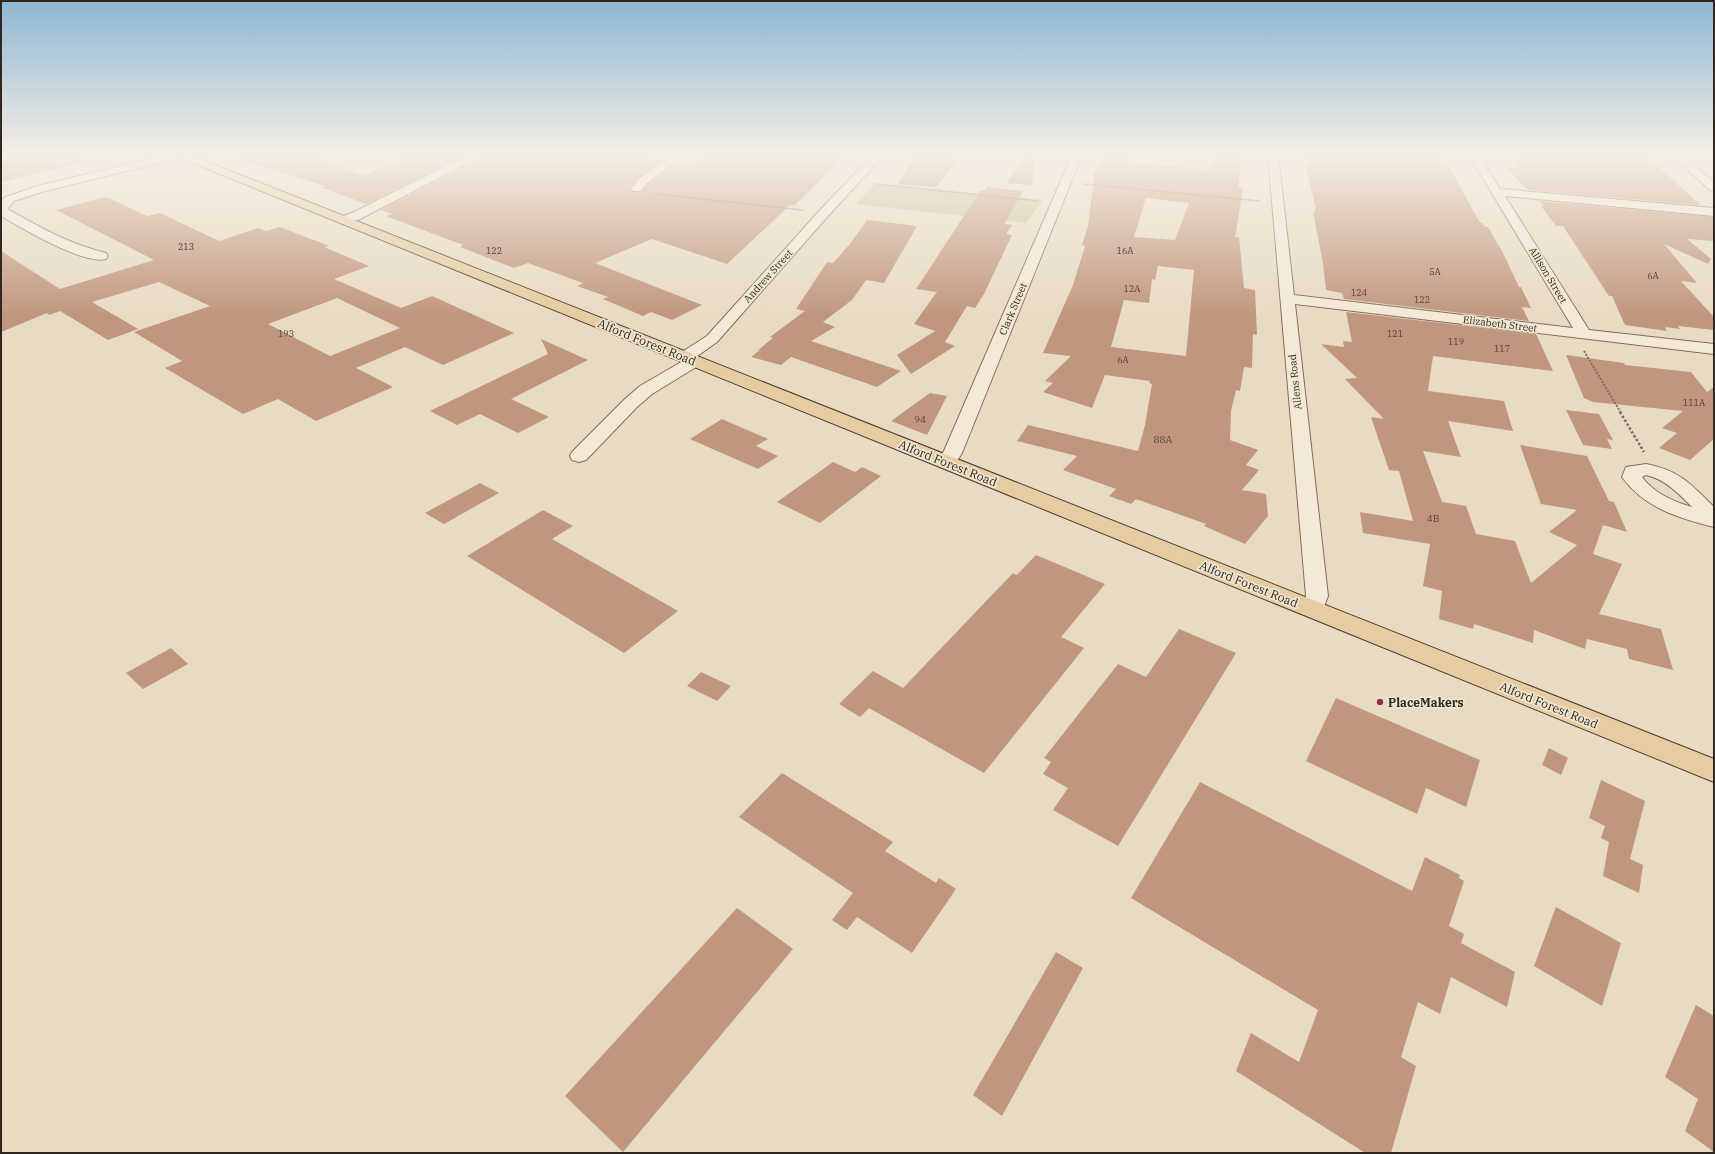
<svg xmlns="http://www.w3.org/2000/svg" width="1715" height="1154" viewBox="0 0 1715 1154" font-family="'IBM Plex Serif',serif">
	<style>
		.green { fill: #c2c499 }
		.building { fill: #c1967e; fill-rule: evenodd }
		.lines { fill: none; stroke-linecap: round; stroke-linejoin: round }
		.minor-casing { stroke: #806d5d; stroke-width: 2 }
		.major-casing { stroke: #4e3c30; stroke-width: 2 }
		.path-far2 { stroke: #806d5d; stroke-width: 1.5; stroke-dasharray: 1.5 1; stroke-linecap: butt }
		.path-far1 { stroke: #806d5d; stroke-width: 2; stroke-dasharray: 2 1.5; stroke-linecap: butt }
		.path { stroke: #806d5d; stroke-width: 2.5; stroke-dasharray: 2.5 2; stroke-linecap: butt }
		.minor { fill: #f4e9d6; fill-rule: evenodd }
		.major { fill: #e6cca0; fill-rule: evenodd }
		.poi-dot { fill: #87343a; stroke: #f0e6d2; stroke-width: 1.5 }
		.labels { text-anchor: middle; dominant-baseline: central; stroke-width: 3.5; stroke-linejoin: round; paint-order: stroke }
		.far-number-label { font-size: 9px; fill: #564337 }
		.far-street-label { font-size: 10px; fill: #32271f; stroke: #f0e6d2 }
		.number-label { font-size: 10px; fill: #564337 }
		.street-label { font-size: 12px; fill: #32271f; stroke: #f0e6d2 }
		.poi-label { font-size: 12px; font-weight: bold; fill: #32271f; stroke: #f0e6d2; text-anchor: start }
	</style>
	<rect width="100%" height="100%" fill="#e8dbc4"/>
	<polygon class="green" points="875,183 1043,200 1026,223 856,204"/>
	<g class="building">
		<polygon points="1,155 82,155 83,162 1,182"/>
		<polygon points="239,155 310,155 364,176 411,155 465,155 366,204 321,187 326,186 238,160"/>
		<polygon points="481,155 597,155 665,160 638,178 630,188 633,192 642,192 648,184 680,161 692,162 695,159 700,160 706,155 846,155 795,205 790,205 727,264 652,239 595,263 702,305 672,320 651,312 643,316 603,299 608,297 577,286 583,283 528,263 514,268 460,247 463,245 386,216 392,214 381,210 480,158"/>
		<polygon points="916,155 939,155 937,157 958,159 936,187 898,184"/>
		<polygon points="1023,155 1035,155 1032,185 1007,183"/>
		<path d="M1105,155h26l-4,7 82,8 10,-15h23l-4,33h5l-8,49h4l5,51 11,2 2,45 -4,-1 -1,34 -8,-1 -4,24 -4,-1 -5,21 -1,29 28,10 -12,15 13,5 -17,20 24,4 2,22 -23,28 -41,-18 2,-2 -70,-25 -5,5 -22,-8 7,-7 -53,-19 14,-14 -60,-15 11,-16 110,26 7,-26 7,-41 -3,-1 1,-2 -45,-6 -13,33 -49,-16 10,-9 -8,-2 26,-25 -28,-3 30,-68 12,-39 -3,-1 6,-19 7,-54zM1146,198l43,5 -14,37 -41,-3zM1158,266l36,4 -8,86 -75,-9 13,-47 25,3 3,-24 3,1z"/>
		<polygon points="1303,155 1357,158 1356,155 1437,155 1440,162 1447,163 1480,223 1482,223 1485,227 1488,227 1503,253 1519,287 1521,287 1531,308 1522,307 1529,321 1344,299 1342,293 1326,290 1323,263 1313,212 1315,212 1315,208 1316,209"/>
		<polygon points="1520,155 1646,155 1700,205 1528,190 1505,167 1518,168 1514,160 1525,161"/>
		<polygon points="987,187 1023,191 1004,224 1012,225 1006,234 1012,235 984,294 975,308 967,306 945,342 955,346 911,374 897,355 935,331 914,324 937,292 916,289 981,190 984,191"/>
		<path d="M106,197l41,19 13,-3 59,28 39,-13 8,3 14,-4 49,19 -5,1 45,19 -35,13 67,29 31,-12 82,37 -71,32 -38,-18 -49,21 37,19 -77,34 -38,-22 -35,15 -78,-46 17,-7 -48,-29 76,-26 -51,-24 -67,20 46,27 -30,11 -48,-29 -11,4 -2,-2 -46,19v-81l59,38 94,-29 -98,-50zM337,298l63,30 -70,28 -62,-32z"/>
		<polygon points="1539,201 1714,217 1714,241 1687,239 1711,259 1708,264 1664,244 1697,283 1681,281 1714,317 1714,330 1678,326 1680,329 1665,327 1667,331 1625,325 1612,296 1609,296 1563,226 1556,226 1541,206 1544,206"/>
		<polygon points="867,220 917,226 884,283 866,280 852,300 823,322 835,327 811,341 901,371 877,387 791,357 781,365 751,357 760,350 758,350 773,338 770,337 805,311 796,309 827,262 833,263 850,244"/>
		<polygon points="1346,312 1536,334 1553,371 1433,356 1428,391 1504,401 1513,431 1448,421 1461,457 1423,451 1442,502 1466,506 1476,534 1515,541 1531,583 1577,545 1549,532 1577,510 1541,504 1520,445 1587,456 1609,501 1614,502 1627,532 1603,525 1593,554 1622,564 1599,614 1661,629 1673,670 1629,659 1627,649 1587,639 1585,649 1534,630 1533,643 1474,624 1473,629 1439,619 1442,591 1423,586 1430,544 1363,533 1360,512 1413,521 1399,471 1389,470 1371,417 1384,419 1345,379 1357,378 1321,344 1344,347 1343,341 1352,342"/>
		<polygon points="541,339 588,360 511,399 549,417 518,433 480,414 457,425 430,411 548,354"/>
		<polygon points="1566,355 1624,363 1625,365 1691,372 1707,392 1714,387 1714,439 1690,460 1659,448 1677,433 1662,428 1683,411 1593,402 1584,398"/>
		<polygon points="930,393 947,396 927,435 891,421"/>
		<polygon points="1566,410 1599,414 1613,440 1607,439 1612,449 1583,445"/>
		<polygon points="722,419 768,439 756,446 778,456 758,469 690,439"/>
		<polygon points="833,462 855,472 862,467 881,476 820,523 777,502"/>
		<polygon points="480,483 499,493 444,524 425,513"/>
		<polygon points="543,510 573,526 552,539 678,611 624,653 467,556"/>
		<polygon points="1036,555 1105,584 1061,637 1084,648 984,773 869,708 860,717 839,704 873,671 903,688 1013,573 1017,575"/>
		<polygon points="1179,629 1236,653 1118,846 1053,810 1068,788 1043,774 1051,762 1044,758 1118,664 1146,677"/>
		<polygon points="171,648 188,664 143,689 126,673"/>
		<polygon points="701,672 731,686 717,701 687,686"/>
		<polygon points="1336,698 1480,760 1466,807 1426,788 1417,814 1306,761"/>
		<polygon points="1549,748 1568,758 1561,775 1542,765"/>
		<polygon points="782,773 893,842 885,851 936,883 939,878 956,889 912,953 857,917 847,930 832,920 853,893 739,817"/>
		<polygon points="1601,780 1645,801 1630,859 1643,865 1639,893 1603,876 1609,842 1601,838 1605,826 1589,818"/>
		<polygon points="1200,782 1412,891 1425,857 1460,875 1459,878 1464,881 1449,926 1464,934 1461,943 1515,972 1507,1007 1451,977 1440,1014 1418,1002 1401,1057 1416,1066 1391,1153 1365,1153 1236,1071 1251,1033 1299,1062 1318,1010 1131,898"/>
		<polygon points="1556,907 1621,943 1602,1006 1534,966"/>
		<polygon points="737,908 793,949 623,1152 565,1096"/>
		<polygon points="1056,952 1083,968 1002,1116 973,1095"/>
		<polygon points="1696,1005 1714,1016 1714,1152 1685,1131 1698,1099 1665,1077"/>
	</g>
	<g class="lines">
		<defs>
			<g id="minor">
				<path d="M168,155h17l-1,2 -139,34 -31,10 -6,7 1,2c33,18 60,34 97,43l2,3 -2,3c-23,6 -84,-31 -105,-43v-15l5,-4 31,-11z"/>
				<polygon points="468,155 480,155 479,157 360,219 344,224 340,223 338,220 340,217 352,213"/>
				<polygon points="674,155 685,155 647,183 641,191 633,191 631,189 639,179"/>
				<polygon points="873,155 884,155 829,215 717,342 696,357 701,358 703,361 701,364 652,394 637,407 586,460 579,462 572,460 570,456 572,452 625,399 640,386 683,361 679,360 677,357 679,354 707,336 821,209"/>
				<path d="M1072,155h10l-120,298c-6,10 -11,16 -24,13l-2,-4 8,-11z"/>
				<polygon points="1268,155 1278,155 1294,295 1573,328 1469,155 1479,155 1500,189 1714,208 1714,216 1505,196 1589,330 1714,344 1714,354 1295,304 1328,596 1321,615 1313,617 1305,615 1302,609 1306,596"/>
				<polygon points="1671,155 1682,155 1714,182 1714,191 1710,190"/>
				<path d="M1646,464c33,6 45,20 68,43v20c-35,-9 -70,-19 -92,-50l4,-10zM1646,475c19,4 33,19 46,32 -20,-6 -38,-14 -50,-30z"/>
			</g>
			<polygon id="major" points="177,155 190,155 1714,759 1714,782 178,157"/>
		</defs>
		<use href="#minor" class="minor-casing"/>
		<use href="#major" class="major-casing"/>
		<g class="path-far2">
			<polyline points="875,184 1039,201"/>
			<polyline points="1084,184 1260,201"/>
			<polyline points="655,194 803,210"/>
		</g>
		<polyline class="path-far1" points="1584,351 1621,413"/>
		<polyline class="path" points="1620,412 1644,452"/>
		<use href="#minor" class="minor"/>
		<use href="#major" class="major"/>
	</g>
	<linearGradient id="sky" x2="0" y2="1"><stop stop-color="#8db7d3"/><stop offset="0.49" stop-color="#f5efe4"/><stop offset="1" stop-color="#f5efe4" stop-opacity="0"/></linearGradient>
	<rect width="1715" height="316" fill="url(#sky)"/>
	<circle class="poi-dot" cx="1380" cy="702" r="4"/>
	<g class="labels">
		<g class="far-number-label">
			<text x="186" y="246">213</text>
			<text x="494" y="250">122</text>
			<text x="1125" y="250">16A</text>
			<text x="1435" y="271">5A</text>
			<text x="1653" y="275">6A</text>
			<text x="1132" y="288">12A</text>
			<text x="1359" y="292">124</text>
			<text x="1422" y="299">122</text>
			<text x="286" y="333">193</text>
			<text x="1395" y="333">121</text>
			<text x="1456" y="341">119</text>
			<text x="1502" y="348">117</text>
			<text x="1123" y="359">6A</text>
			<text x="1694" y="402">111A</text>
		</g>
		<g class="far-street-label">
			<text transform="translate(1548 275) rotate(59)">Allison Street</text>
			<text transform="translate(768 276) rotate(-48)">Andrew Street</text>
			<text transform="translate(1013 309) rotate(-67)">Clark Street</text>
			<text transform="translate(1500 324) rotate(7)">Elizabeth Street</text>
			<text transform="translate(1295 382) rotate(-96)">Allens Road</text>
		</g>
		<g class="number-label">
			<text x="920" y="419">94</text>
			<text x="1163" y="439">88A</text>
			<text x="1433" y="518">4B</text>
		</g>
		<g class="street-label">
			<text transform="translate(647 342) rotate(22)">Alford Forest Road</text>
			<text transform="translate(948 463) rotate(22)">Alford Forest Road</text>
			<text transform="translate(1249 584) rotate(22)">Alford Forest Road</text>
			<text transform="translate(1549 705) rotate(22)">Alford Forest Road</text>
		</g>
		<g class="poi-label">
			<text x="1388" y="702">PlaceMakers</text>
		</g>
	</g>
	<rect width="1715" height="1154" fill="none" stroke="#32271f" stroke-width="4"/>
</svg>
